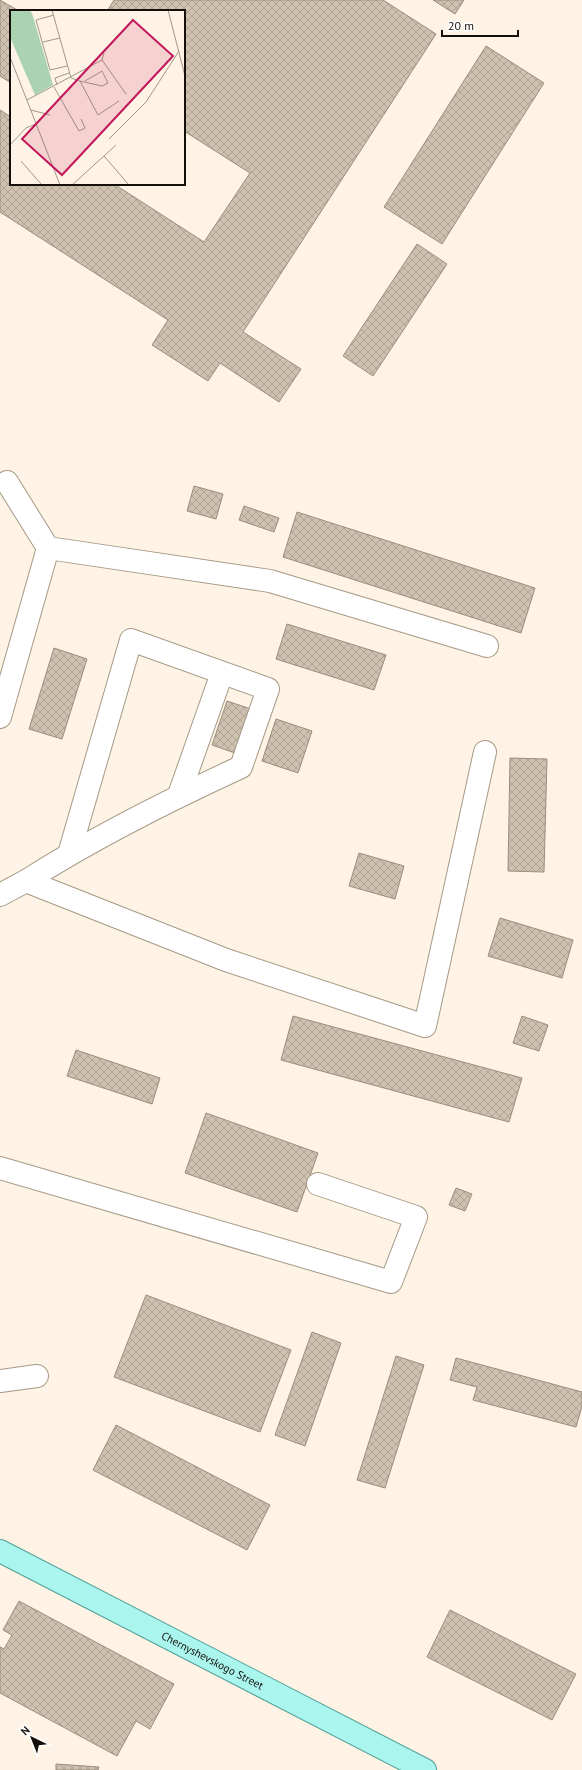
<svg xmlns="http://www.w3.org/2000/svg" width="582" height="1770" viewBox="0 0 582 1770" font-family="'PT Sans',sans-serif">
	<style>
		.building { fill: url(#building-cross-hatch); stroke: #9a8d7d }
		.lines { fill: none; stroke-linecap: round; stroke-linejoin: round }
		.minor-casing { stroke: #a59987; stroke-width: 24 }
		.major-casing { stroke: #52a198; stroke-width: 24 }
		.minor { stroke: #fff; stroke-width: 22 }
		.major { stroke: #abf5ef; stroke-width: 22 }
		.labels { text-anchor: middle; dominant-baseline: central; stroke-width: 4; stroke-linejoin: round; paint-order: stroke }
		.street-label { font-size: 11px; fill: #140f09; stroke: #fff }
		.inset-road { fill: none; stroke: #a0988c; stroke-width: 1 }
		.view { fill: #c2185b; fill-opacity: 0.15; stroke: #c2185b; stroke-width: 2 }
		.inset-edge { fill: none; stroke: #140f09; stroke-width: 2 }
	</style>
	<defs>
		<pattern id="building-cross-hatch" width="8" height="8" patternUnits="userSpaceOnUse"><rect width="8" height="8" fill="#cec1af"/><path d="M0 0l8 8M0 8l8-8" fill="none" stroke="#b0a595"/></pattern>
	</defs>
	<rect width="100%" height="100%" fill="#fef3e4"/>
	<g class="building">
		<polygon points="0,0 19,11 11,11 11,83 0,76"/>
		<polygon points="114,0 383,0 436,34 243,332 301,369 279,402 220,363 208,381 152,345 168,320 0,212 0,110 11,117 11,184 114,184 204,242 250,173 184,131 184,11 107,11"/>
		<polygon points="433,0 464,0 455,14"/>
		<polygon points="486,46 544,83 442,244 384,207"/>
		<polygon points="417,244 447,264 373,376 343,356"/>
		<polygon points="194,486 223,494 216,519 187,511"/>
		<polygon points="244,506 279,518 274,532 239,520"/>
		<polygon points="297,512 535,588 521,633 283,557"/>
		<polygon points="287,624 386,655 374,690 276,659"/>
		<polygon points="54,648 87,659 62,739 29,729"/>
		<polygon points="227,701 251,709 235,753 212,745"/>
		<polygon points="276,719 312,731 298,773 262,761"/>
		<polygon points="510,758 547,759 544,872 508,871"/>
		<polygon points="359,853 404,866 395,899 349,886"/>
		<polygon points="500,918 573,940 562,978 488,956"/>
		<polygon points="293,1016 522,1078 509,1122 281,1060"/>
		<polygon points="522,1016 548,1025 539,1051 513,1043"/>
		<polygon points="76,1050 160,1078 152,1104 67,1076"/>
		<polygon points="206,1113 318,1153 297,1212 185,1173"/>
		<polygon points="456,1188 472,1194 465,1211 449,1205"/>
		<polygon points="146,1295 291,1350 260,1432 114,1377"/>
		<polygon points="312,1332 341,1343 305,1446 275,1435"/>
		<polygon points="396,1356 424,1365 385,1488 357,1480"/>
		<polygon points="456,1358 582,1392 582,1406 576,1427 473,1400 477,1387 450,1380"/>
		<polygon points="116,1425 270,1505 247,1550 93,1470"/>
		<polygon points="19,1601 174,1684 150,1729 136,1721 117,1756 0,1693 0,1647 4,1649 12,1635 3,1630"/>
		<polygon points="450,1610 576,1674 552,1720 427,1657"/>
		<polygon points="56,1764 99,1767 98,1770 56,1770"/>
	</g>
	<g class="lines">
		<defs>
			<g id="minor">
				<polyline points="48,548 270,581 487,646"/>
				<polyline points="0,717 48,548 7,482"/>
				<polyline points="179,795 222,673"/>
				<path d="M26,881c69,-44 141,-80 215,-114l27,-78 -137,-49 -62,214"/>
				<polyline points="0,895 26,881 226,960 425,1026 485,752"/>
				<polyline points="0,1168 391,1282 416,1217 318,1184"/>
				<polyline points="0,1381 37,1376"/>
			</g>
			<g id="major">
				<path id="s1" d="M0,1551l425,219"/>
			</g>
		</defs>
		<use href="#minor" class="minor-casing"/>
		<use href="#major" class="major-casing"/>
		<use href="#minor" class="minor"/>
		<use href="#major" class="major"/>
	</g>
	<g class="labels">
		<g class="street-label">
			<text stroke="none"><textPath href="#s1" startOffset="239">Chernyshevskogo Street</textPath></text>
		</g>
	</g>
	<g transform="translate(10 10)">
		<rect width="175" height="175" fill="#fef3e4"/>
		<path d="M0,0h19l3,3 21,72 -18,10 -25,-58z" fill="#abd2b1"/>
		<path class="inset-road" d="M42,0l19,68 9,3 18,34 21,-14M158,0l17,66M44,5l-18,5 14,50 17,-4M33,32l17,-4M0,47l50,128M92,50l24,34M70,71l22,5 6,-3 -6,-12 -17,10M47,75l-2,-7 14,-5M44,77l25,44 6,-3 -4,-9M17,90l75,-40 2,-7M21,100l19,5M99,129l37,-37 33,-51M0,135l16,-17 10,-4M94,146l25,29M11,151l21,24M62,175l44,-40"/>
		<path class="view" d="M123,10l40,36 -111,119 -40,-36z"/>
		<rect width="175" height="175" class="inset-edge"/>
	</g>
	<g transform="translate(32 1738) rotate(317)" stroke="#ffffff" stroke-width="3" paint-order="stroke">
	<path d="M0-3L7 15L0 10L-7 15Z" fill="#140f09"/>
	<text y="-6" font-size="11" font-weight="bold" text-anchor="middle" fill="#140f09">N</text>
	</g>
	<path d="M442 30v6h76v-6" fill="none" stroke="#140f09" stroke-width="2"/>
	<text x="448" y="30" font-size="12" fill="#140f09" stroke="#ffffff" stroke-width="3" paint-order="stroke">20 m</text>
</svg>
